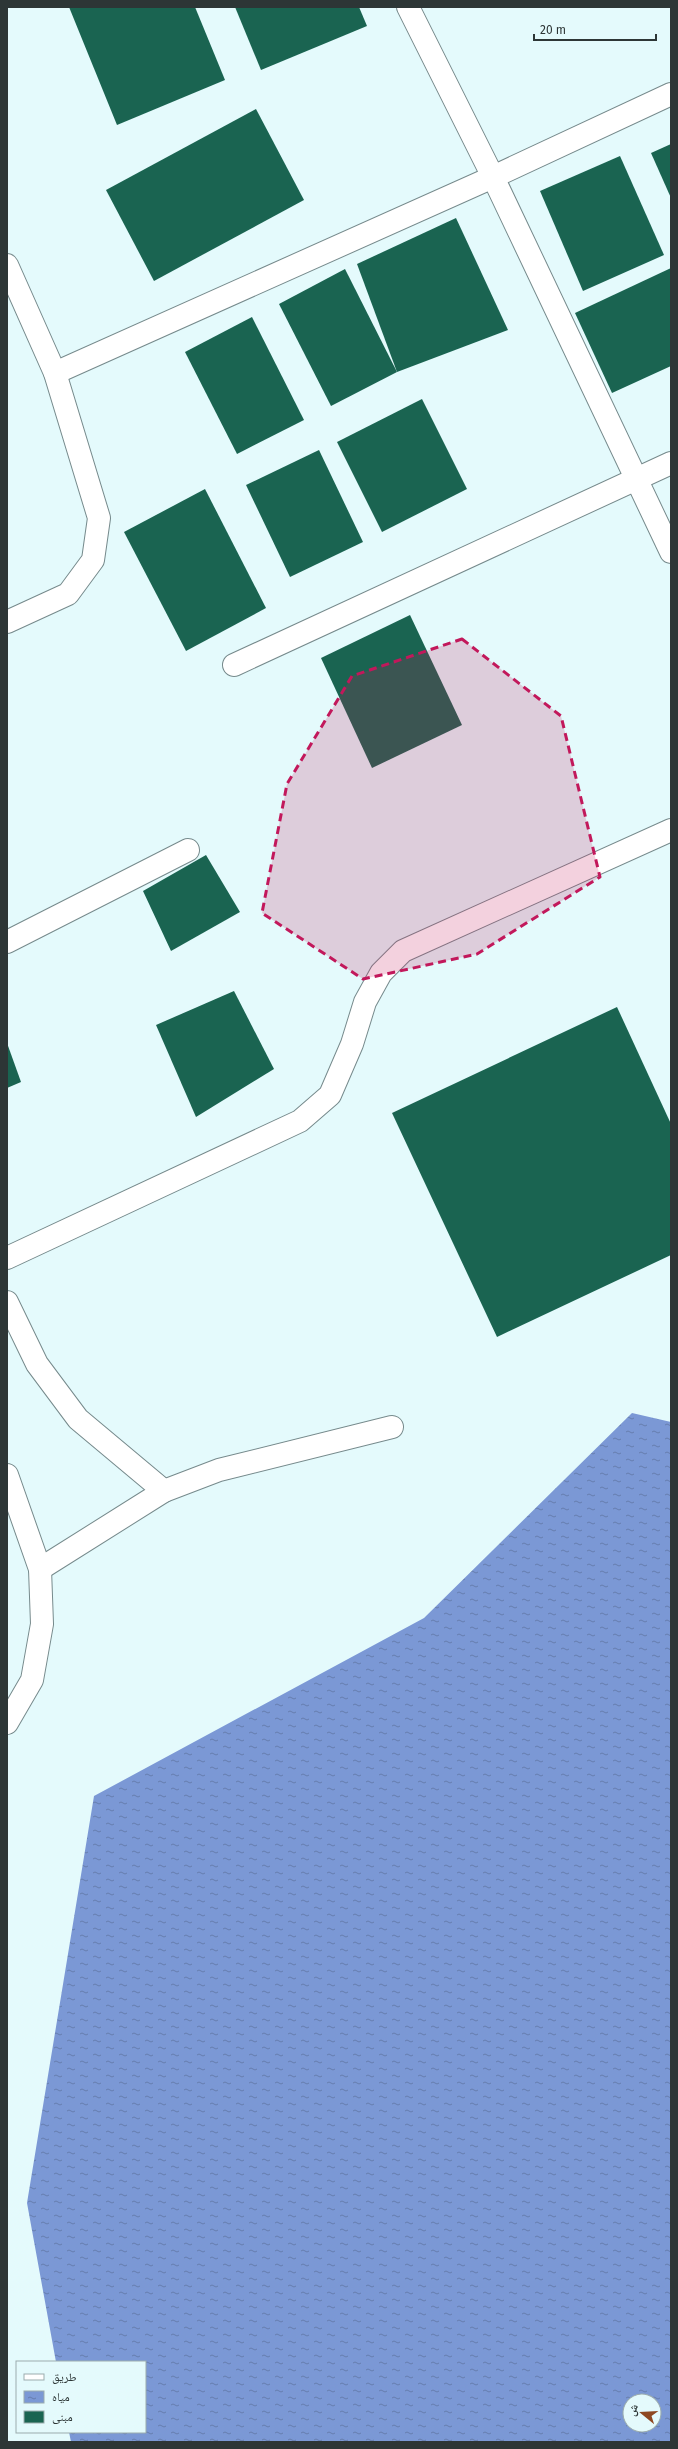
<svg xmlns="http://www.w3.org/2000/svg" width="678" height="2449" viewBox="0 0 678 2449" font-family="'Fira Sans','Noto Naskh Arabic',sans-serif">
	<style>
		.water { fill: url(#water-ripples); fill-rule: evenodd }
		.building { fill: #1a6451 }
		.lines { fill: none; stroke-linecap: round; stroke-linejoin: round }
		.minor-casing { stroke: #768a8c; stroke-width: 24 }
		.minor { stroke: #fff; stroke-width: 22 }
		.marked { fill: #c2185b; fill-opacity: 0.2; stroke: #c2185b; stroke-width: 3; stroke-dasharray: 8 5; stroke-linejoin: round }
	</style>
	<defs>
		<pattern id="water-ripples" width="26" height="14" patternUnits="userSpaceOnUse"><rect width="26" height="14" fill="#7b98d5"/><path d="M2 4q2-2 4 0t4 0M15 11q2-2 4 0t4 0" fill="none" stroke="#657dae"/></pattern>
	</defs>
	<rect width="100%" height="100%" fill="#e4fafc"/>
	<path class="water" d="M632,1413l39,9v1020h-600l-2,-10h76v-70h-89l-29,-159 67,-407 330,-178zM630,2401h24v24h-24z"/>
	<g class="building">
		<polygon points="69,7 195,7 225,80 117,125"/>
		<polygon points="235,7 359,7 367,26 261,70"/>
		<polygon points="256,109 304,200 154,281 106,190"/>
		<polygon points="671,144 671,198 651,153"/>
		<polygon points="620,156 664,255 583,291 540,191"/>
		<polygon points="456,218 508,330 397,372 357,264"/>
		<polygon points="671,268 671,366 612,393 575,313"/>
		<polygon points="345,269 397,372 331,406 279,304"/>
		<polygon points="252,317 304,420 237,454 185,352"/>
		<polygon points="422,399 467,489 382,532 337,442"/>
		<polygon points="319,450 363,542 290,577 246,485"/>
		<polygon points="205,489 266,608 186,651 124,532"/>
		<polygon points="410,615 462,725 372,768 321,658"/>
		<polygon points="206,855 240,912 171,951 143,891"/>
		<polygon points="234,991 274,1069 196,1117 156,1025"/>
		<polygon points="617,1007 671,1124 671,1255 497,1337 392,1113"/>
		<polygon points="7,1043 21,1082 7,1088"/>
	</g>
	<g class="lines">
		<defs>
			<g id="minor">
				<polyline points="408,7 493,177 671,552"/>
				<polyline points="7,265 55,373 99,518 93,560 68,594 7,622"/>
				<polyline points="55,373 493,177 671,94"/>
				<polyline points="234,665 671,463"/>
				<polyline points="7,942 188,850"/>
				<polyline points="7,1258 300,1121 330,1095 352,1044 365,1002 381,973 403,951 671,830"/>
				<polyline points="7,1302 37,1364 78,1419 164,1491"/>
				<polyline points="7,1475 40,1569 42,1624 32,1680 7,1723"/>
				<polyline points="40,1569 164,1491 219,1470 392,1427"/>
			</g>
		</defs>
		<use href="#minor" class="minor-casing"/>
		<use href="#minor" class="minor"/>
	</g>
	<path class="marked" d="M462,639l99,77 39,161 -123,77 -114,25 -101,-66 25,-129 65,-108z"/>
	<rect width="678" height="2449" fill="none" stroke="#2d3636" stroke-width="16"/>
	<rect x="16" y="2361" width="130" height="72" fill="#e4fafc" stroke="#9bacad"/>
	<rect x="24" y="2374" width="20" height="6" fill="#ffffff" stroke="#9bacad"/>
	<text x="52" y="2381" font-size="12" fill="#2d3636">طريق</text>
	<rect x="24" y="2391" width="20" height="12" fill="url(#water-ripples)" stroke="#9bacad"/>
	<text x="52" y="2401" font-size="12" fill="#2d3636">مياه</text>
	<rect x="24" y="2411" width="20" height="12" fill="#1a6451" stroke="#9bacad"/>
	<text x="52" y="2421" font-size="12" fill="#2d3636">مبنى</text>
	<g transform="translate(642 2413) rotate(288)"><circle r="19" fill="#e4fafc" stroke="#9bacad"/>
	<path d="M0-3L7 15L0 10L-7 15Z" fill="#8e4821"/>
	<text y="-6" font-size="11" font-weight="bold" text-anchor="middle" fill="#2d3636">ش</text>
	</g>
	<path d="M534 34v6h122v-6" fill="none" stroke="#2d3636" stroke-width="2"/>
	<text x="540" y="34" font-size="12" fill="#2d3636" stroke="#e4fafc" stroke-width="3" paint-order="stroke">20 m</text>
</svg>
